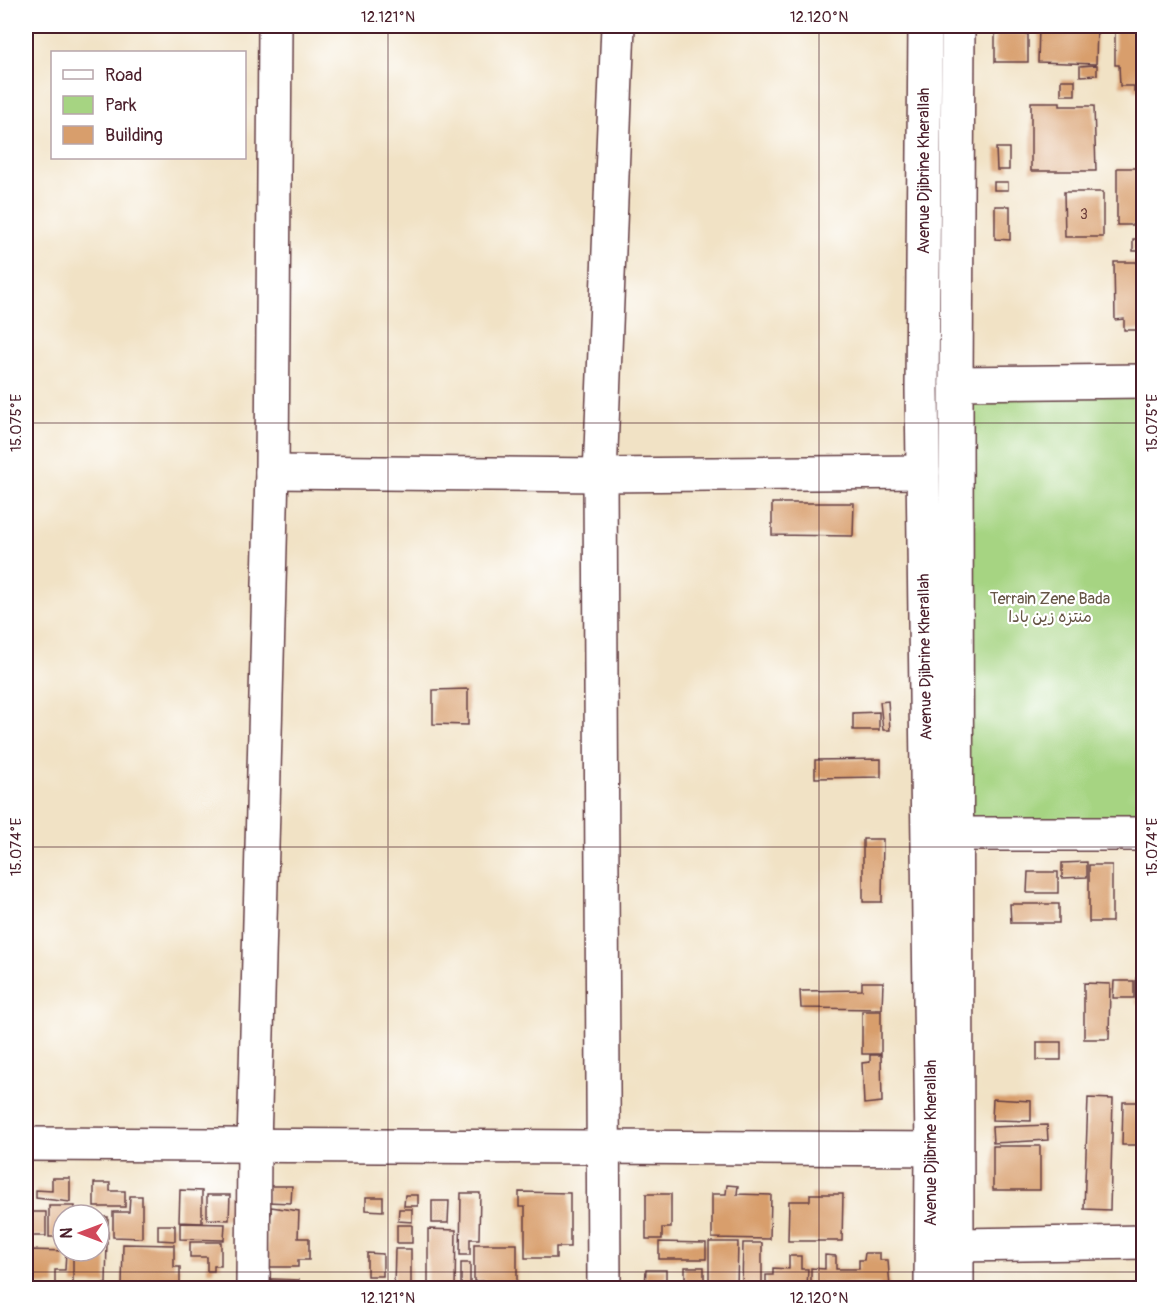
<svg xmlns="http://www.w3.org/2000/svg" width="1169" height="1314" viewBox="0 0 1169 1314" font-family="Pangolin,'Playpen Sans Arabic',sans-serif">
	<style>
		.green { fill: #a6d482; stroke: #787a56; stroke-width: 1.5 }
		.building { fill: #d89e6c }
		.lines { fill: none; stroke-linecap: round; stroke-linejoin: round }
		.minor-casing { stroke: #633c42; stroke-width: 36 }
		.minor { stroke: #fff; stroke-width: 33 }
		.ticks { fill: none; stroke: #4a1f2b; stroke-width: 1.5; stroke-opacity: 0.45 }
		.labels { text-anchor: middle; dominant-baseline: central; stroke-width: 4.5; stroke-linejoin: round; paint-order: stroke }
		.number-label { font-size: 14px; fill: #6e3f3b }
		.street-label { font-size: 16px; fill: #4a1f2b; stroke: #fff }
		.park-label { font-size: 16px; fill: #665545; stroke: #fff }
		.neatline { fill: none; stroke: #4a1f2b; stroke-width: 2 }
		.ticks-label { font-size: 15px; text-anchor: middle; fill: #4a1f2b }
	</style>
	<rect width="100%" height="100%" fill="#fff"/>
	<filter id="ink" filterUnits="userSpaceOnUse"><feTurbulence type="fractalNoise" baseFrequency=".0167" numOctaves="2"/><feDisplacementMap in="SourceGraphic" scale="12" xChannelSelector="R" yChannelSelector="G"/><feConvolveMatrix kernelMatrix="1 2 1 2 8 2 1 2 1" color-interpolation-filters="sRGB"/></filter>
	<filter id="wash" filterUnits="userSpaceOnUse"><feTurbulence type="fractalNoise" baseFrequency=".008" numOctaves="4" result="noise"/><feDisplacementMap in="SourceGraphic" scale="24" xChannelSelector="R" yChannelSelector="G"/><feGaussianBlur stdDeviation="1.35" result="paint"/><feColorMatrix in="noise" values="0 0 0 0 0 0 0 0 0 0 0 0 0 0 0 0 0 1.4 0 .05"/><feComposite in="paint" operator="in"/></filter>
	<g filter="url(#wash)">
		<rect width="100%" height="100%" fill="#f1e2c5"/>
		<polygon class="green" points="956,383 1143,384 1143,834 956,834"/>
		<g id="blocks">
			<g class="building">
				<polygon points="1039,26 1097,26 1096,64 1038,62"/>
				<polygon points="1115,27 1144,27 1144,94 1141,91 1134,91 1134,86 1120,86 1119,65 1115,65"/>
				<polygon points="995,33 1028,34 1028,62 995,62"/>
				<polygon points="1097,65 1097,75 1080,76 1080,66"/>
				<rect x="1061" y="80" width="14" height="15"/>
				<polygon points="1031,102 1060,102 1060,106 1094,106 1096,171 1031,171"/>
				<polygon points="996,148 1009,148 1009,170 997,170"/>
				<rect x="1117" y="168" width="27" height="57"/>
				<rect x="994" y="182" width="14" height="8"/>
				<polygon points="1064,192 1103,192 1103,237 1065,237"/>
				<polygon points="995,206 1010,206 1010,240 995,239"/>
				<rect x="1133" y="239" width="11" height="12"/>
				<polygon points="1114,262 1137,262 1137,273 1144,273 1144,330 1124,330 1124,319 1115,320"/>
				<polygon points="772,503 854,503 853,536 772,535"/>
				<polygon points="468,689 468,725 433,724 433,690"/>
				<polygon points="888,701 890,730 883,730 880,702"/>
				<polygon points="879,712 879,730 853,730 853,713"/>
				<polygon points="881,759 881,777 815,778 815,760"/>
				<polygon points="863,839 883,839 882,902 863,902"/>
				<polygon points="1087,862 1087,877 1062,878 1062,863"/>
				<rect x="1089" y="865" width="23" height="57"/>
				<polygon points="1028,872 1058,872 1058,893 1027,893"/>
				<polygon points="1010,904 1059,904 1059,923 1011,923"/>
				<polygon points="1136,978 1144,978 1144,1005 1136,1004"/>
				<polygon points="1114,981 1134,981 1134,998 1113,998"/>
				<polygon points="862,982 883,982 882,1009 801,1008 800,991 862,990"/>
				<polygon points="1084,983 1110,984 1109,1039 1084,1039"/>
				<rect x="862" y="1011" width="19" height="43"/>
				<rect x="1037" y="1042" width="24" height="18"/>
				<polygon points="870,1055 881,1055 882,1102 864,1104 862,1063 870,1062"/>
				<polygon points="1088,1098 1113,1099 1110,1210 1084,1209"/>
				<polygon points="993,1099 1031,1101 1031,1121 992,1120"/>
				<polygon points="1123,1102 1144,1102 1144,1145 1122,1145"/>
				<polygon points="1047,1125 1048,1140 993,1143 992,1127"/>
				<rect x="993" y="1146" width="47" height="44"/>
				<polygon points="52,1178 70,1178 70,1202 36,1198 36,1190 52,1191"/>
				<polygon points="94,1183 110,1183 110,1191 125,1191 125,1207 94,1207"/>
				<polygon points="727,1185 738,1186 737,1194 771,1195 770,1239 712,1238 712,1194 726,1194"/>
				<polygon points="267,1186 292,1186 291,1203 267,1202"/>
				<polygon points="180,1190 202,1191 202,1223 179,1222"/>
				<polygon points="519,1192 570,1193 570,1247 556,1247 556,1258 525,1258 525,1207 519,1207"/>
				<polygon points="461,1193 480,1193 479,1239 470,1239 470,1255 460,1255"/>
				<polygon points="646,1194 671,1194 671,1228 662,1228 662,1239 646,1239"/>
				<polygon points="810,1194 843,1194 842,1241 788,1241 789,1201 810,1201"/>
				<polygon points="207,1195 230,1195 229,1220 207,1219"/>
				<polygon points="405,1195 418,1195 418,1206 404,1206"/>
				<polygon points="130,1196 142,1196 142,1238 113,1237 113,1212 129,1212"/>
				<polygon points="26,1197 30,1197 29,1212 46,1212 46,1236 26,1236"/>
				<polygon points="366,1197 383,1197 383,1211 366,1210"/>
				<polygon points="432,1201 449,1201 448,1223 432,1223"/>
				<polygon points="49,1206 75,1206 75,1215 63,1215 63,1237 49,1237"/>
				<polygon points="271,1207 299,1211 298,1238 309,1238 309,1260 298,1260 298,1267 267,1267 268,1214 271,1214"/>
				<polygon points="399,1209 412,1209 412,1222 398,1221"/>
				<rect x="99" y="1217" width="9" height="21"/>
				<polygon points="180,1223 225,1224 224,1240 180,1239"/>
				<polygon points="158,1225 175,1225 175,1241 158,1240"/>
				<rect x="397" y="1225" width="15" height="18"/>
				<polygon points="428,1229 456,1230 455,1288 428,1288"/>
				<polygon points="99,1241 107,1241 106,1284 73,1284 73,1251 99,1251"/>
				<polygon points="190,1242 221,1242 221,1266 214,1266 214,1271 207,1271 207,1257 190,1257"/>
				<polygon points="659,1242 706,1243 706,1259 659,1259"/>
				<polygon points="709,1242 738,1242 737,1288 709,1288"/>
				<polygon points="743,1243 762,1243 762,1287 742,1287"/>
				<polygon points="123,1244 174,1245 174,1267 180,1267 180,1288 122,1288"/>
				<polygon points="474,1244 517,1244 517,1282 474,1281"/>
				<polygon points="395,1249 411,1249 411,1287 394,1287"/>
				<polygon points="29,1250 66,1251 65,1270 55,1270 55,1285 26,1285"/>
				<polygon points="367,1253 383,1254 383,1276 367,1276"/>
				<polygon points="865,1253 880,1253 880,1260 888,1260 890,1288 880,1288 880,1284 811,1283 811,1268 825,1269 825,1255 836,1256 836,1269 859,1269 859,1260 864,1260"/>
				<polygon points="789,1256 801,1256 801,1269 808,1269 807,1287 766,1286 766,1275 773,1275 773,1268 789,1269"/>
				<rect x="461" y="1263" width="9" height="25"/>
				<rect x="685" y="1267" width="19" height="19"/>
				<polygon points="646,1270 666,1270 666,1287 645,1287"/>
				<polygon points="271,1279 299,1280 299,1288 271,1288"/>
				<polygon points="368,1284 385,1284 385,1288 367,1288"/>
				<rect x="992" y="1285" width="152" height="3"/>
			</g>
		</g>
	</g>
	<g filter="url(#ink)">
		<use href="#blocks" fill-opacity="0" stroke="#633c42" stroke-width="1.5"/>
		<g class="lines">
			<defs>
				<g id="minor">
					<polyline points="925,26 922,390 932,1149 931,1288"/>
					<polyline points="956,383 1144,381"/>
					<polyline points="272,472 600,475 923,472"/>
					<polyline points="956,834 1144,834"/>
					<polyline points="26,1144 953,1149"/>
					<polyline points="957,1245 1144,1242"/>
					<polyline points="253,1288 254,1145 272,472 275,26"/>
					<polyline points="604,1288 600,475 618,26"/>
					<polyline points="957,1288 956,383 958,26"/>
				</g>
			</defs>
			<use href="#minor" class="minor-casing"/>
			<use href="#minor" class="minor"/>
		</g>
	</g>
	<path class="ticks" d="M388,26v1262M819,26v1262M26,423h1118M26,847h1118M26,1272h1118"/>
	<g class="labels">
		<g class="number-label">
			<text x="1084" y="214">3</text>
		</g>
		<g class="street-label">
			<text transform="translate(924 171) rotate(-90)">Avenue Djibrine Kherallah</text>
			<text transform="translate(925 657) rotate(-91)">Avenue Djibrine Kherallah</text>
			<text transform="translate(931 1143) rotate(-90)">Avenue Djibrine Kherallah</text>
		</g>
		<g class="park-label">
			<text x="1050" y="599">Terrain Zene Bada<tspan x="1050" dy="18">منتزه زين بادا</tspan></text>
		</g>
	</g>
	<rect width="1169" height="1314" fill="none" stroke="#fff" stroke-width="66"/>
	<rect x="51" y="51" width="195" height="108" fill="#ffffff" stroke="#b7a5aa" stroke-width="1.5"/>
	<rect x="63" y="70" width="30" height="9" fill="#ffffff" stroke="#b7a5aa" stroke-width="1.5"/>
	<text x="105" y="81" font-size="18" fill="#4a1f2b">Road</text>
	<rect x="63" y="96" width="30" height="18" fill="#a6d482" stroke="#b7a5aa" stroke-width="1.5"/>
	<text x="105" y="111" font-size="18" fill="#4a1f2b">Park</text>
	<rect x="63" y="126" width="30" height="18" fill="#d89e6c" stroke="#b7a5aa" stroke-width="1.5"/>
	<text x="105" y="141" font-size="18" fill="#4a1f2b">Building</text>
	<g transform="translate(81 1233) rotate(270)"><circle r="28" fill="#ffffff" stroke="#b7a5aa" stroke-width="1.5"/>
	<path d="M0-4.5L10 22L0 15L-10 22Z" fill="#d1495b"/>
	<text y="-9" font-size="16" font-weight="bold" text-anchor="middle" fill="#4a1f2b">N</text>
	</g>
	<rect x="33" y="33" width="1103" height="1248" class="neatline"/>
	<g class="ticks-label">
		<text x="388" y="22">12.121°N</text>
		<text x="819" y="22">12.120°N</text>
		<text transform="translate(1152 423) rotate(-90)" y="5">15.075°E</text>
		<text transform="translate(16 423) rotate(-90)" y="5">15.075°E</text>
		<text transform="translate(1152 847) rotate(-90)" y="5">15.074°E</text>
		<text transform="translate(16 847) rotate(-90)" y="5">15.074°E</text>
		<text x="388" y="1303">12.121°N</text>
		<text x="819" y="1303">12.120°N</text>
	</g>
</svg>
